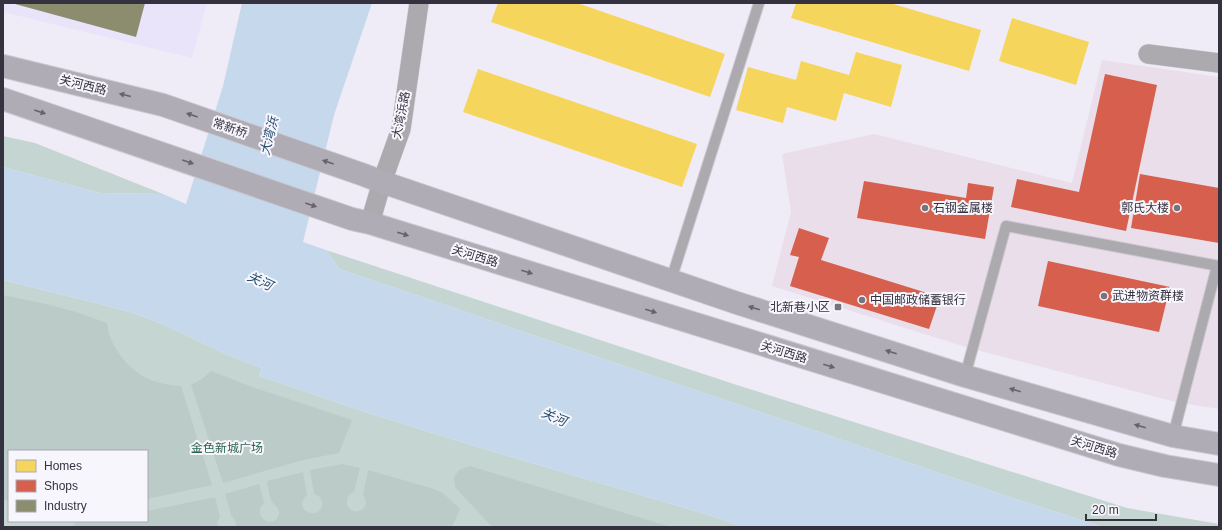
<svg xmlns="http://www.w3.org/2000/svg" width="1222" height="530" viewBox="0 0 1222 530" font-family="Arial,'Noto Sans SC',sans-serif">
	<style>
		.commercial { fill: #eadeeb }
		.built { fill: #eae4fb }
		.green { fill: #c5d6d2; fill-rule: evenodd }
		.forest { fill: #bbcbc7 }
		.water { fill: #c6d8eb }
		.homes { fill: #f6d55c }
		.shops { fill: #d6604d }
		.industry { fill: #8c8c6e }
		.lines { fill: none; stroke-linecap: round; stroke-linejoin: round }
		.lane-casing { stroke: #cbc8d1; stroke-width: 12 }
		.street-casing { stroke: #cbc8d1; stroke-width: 20 }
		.primary-casing { stroke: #cbc8d1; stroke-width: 24 }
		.lane { stroke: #adaaaf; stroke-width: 10 }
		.street { stroke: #adaaaf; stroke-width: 19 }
		.primary { stroke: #b0acb5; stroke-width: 22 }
		.oneway { fill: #66636e }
		.poi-dot { fill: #76737f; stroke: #f8f6fd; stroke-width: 1.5 }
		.labels { text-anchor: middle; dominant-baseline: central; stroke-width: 4; stroke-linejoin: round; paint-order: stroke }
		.street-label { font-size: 12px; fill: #35323f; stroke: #f8f6fd }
		.poi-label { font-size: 12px; fill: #35323f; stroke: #f8f6fd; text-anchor: start }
		.park-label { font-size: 12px; fill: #2a634a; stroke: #f8f6fd }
		.water-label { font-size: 13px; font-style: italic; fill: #255071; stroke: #f8f6fd }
	</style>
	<rect width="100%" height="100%" fill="#efecf7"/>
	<polygon class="commercial" points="1102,60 1219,77 1219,409 1176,402 969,348 772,286 791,212 782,154 874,134 1072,183"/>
	<polygon class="built" points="3,3 207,3 192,58 3,12"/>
	<g class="green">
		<polygon points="3,136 35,143 163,194 100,193 3,167"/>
		<polygon points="326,250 740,386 1127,508 1219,524 1219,527 1103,527 1022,501 339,269"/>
		<path d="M3,280l101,25 29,8 29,11 66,31 34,13 -3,8 106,36 119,37 228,67 32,11h-741zM9,451h138v70h-138z"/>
	</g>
	<g class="forest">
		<path d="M3,295l43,9 30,8 31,11c1,11 5,20 11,29 16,24 35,32 63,34l31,99 -65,14v-48h-138v50l-6,-1z"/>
		<polygon points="211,371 255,388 352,420 339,453 303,460 223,483 191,385 202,379"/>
		<path d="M342,464l18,4 -6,24c-6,3 -8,7 -7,13 7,14 26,3 16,-10l5,-25 63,18 12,5 17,16 -8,18h-216v-5l-5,-7 -6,-21 34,-10 5,19 -4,5c-2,16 17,18 19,6 1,-7 -6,-9 -8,-14 -2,-6 -3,-12 -4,-19l36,-9 4,23c-17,15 15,28 15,8 0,-5 -4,-8 -8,-9l-4,-24z"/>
		<polygon points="470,466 671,527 492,527 455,487 454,477 459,470"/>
		<polygon points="215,497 220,517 217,522 218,527 71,527 77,522 85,521 147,521 147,511"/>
	</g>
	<polygon class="water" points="242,3 372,3 334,115 303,242 326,250 339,269 1022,501 1103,527 744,527 712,516 484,449 365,412 259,376 262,368 228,355 162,324 133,313 104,305 3,280 3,167 100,193 163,194 186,204 223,86"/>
	<g class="homes">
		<polygon points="498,3 577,3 725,54 710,97 491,22"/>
		<polygon points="796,3 890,3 981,30 969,71 791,18"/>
		<polygon points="1012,18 1089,42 1076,85 999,61"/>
		<polygon points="856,52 902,65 891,107 844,93 836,121 787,107 783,123 736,110 748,67 796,80 801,61 849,75"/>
		<polygon points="478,69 697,144 682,187 463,112"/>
	</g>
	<g class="shops">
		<polygon points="1105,74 1157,85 1126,231 1011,207 1017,179 1079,192"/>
		<polygon points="1140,174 1219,188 1219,243 1131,228"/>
		<polygon points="864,181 966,198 968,183 994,187 985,239 857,218"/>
		<polygon points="799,228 829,238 821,260 940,297 929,329 790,286 799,257 790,255"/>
		<polygon points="1048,261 1170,287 1159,332 1038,306"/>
	</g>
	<polygon class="industry" points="16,3 145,3 136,37 15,4"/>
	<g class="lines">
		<defs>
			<g id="lane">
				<polyline points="671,280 759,3"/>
				<polyline points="965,376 1006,226 1219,266"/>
				<polyline points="1173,436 1217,266"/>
			</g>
			<g id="street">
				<polyline points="1148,54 1219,63"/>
				<polyline points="370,223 382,182 401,129 419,3"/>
			</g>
			<g id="primary">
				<polyline points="3,66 163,105 364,175 382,182 737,303 965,376 1173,436 1219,444"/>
				<polyline points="3,99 352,219 370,223 1119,455 1165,466 1219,475"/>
			</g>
		</defs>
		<use href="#lane" class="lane-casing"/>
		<use href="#street" class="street-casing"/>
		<use href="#primary" class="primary-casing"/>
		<use href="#lane" class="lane"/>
		<use href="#street" class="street"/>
		<use href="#primary" class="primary"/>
	</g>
	<defs><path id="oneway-solid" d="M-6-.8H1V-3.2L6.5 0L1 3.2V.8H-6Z"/></defs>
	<g class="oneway">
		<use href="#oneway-solid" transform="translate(125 95) rotate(-166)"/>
		<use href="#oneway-solid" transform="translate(40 112) rotate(19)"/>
		<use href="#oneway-solid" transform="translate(192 115) rotate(-161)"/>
		<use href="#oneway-solid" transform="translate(188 162) rotate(19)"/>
		<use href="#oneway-solid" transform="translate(328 162) rotate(-161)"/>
		<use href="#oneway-solid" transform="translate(311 205) rotate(19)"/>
		<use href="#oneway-solid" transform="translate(403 234) rotate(17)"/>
		<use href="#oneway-solid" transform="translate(527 272) rotate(17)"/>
		<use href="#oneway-solid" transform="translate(754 308) rotate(-162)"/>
		<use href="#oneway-solid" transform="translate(651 311) rotate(17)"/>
		<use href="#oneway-solid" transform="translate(891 352) rotate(-162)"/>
		<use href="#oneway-solid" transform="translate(829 366) rotate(17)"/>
		<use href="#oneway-solid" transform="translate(1015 390) rotate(-164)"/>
		<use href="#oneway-solid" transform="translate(1140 426) rotate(-164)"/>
	</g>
	<g class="poi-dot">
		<circle cx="925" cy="208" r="4"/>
		<circle cx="1177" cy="208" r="4"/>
		<circle cx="1104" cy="296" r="4"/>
		<circle cx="862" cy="300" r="4"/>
		<rect x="834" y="303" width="8" height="8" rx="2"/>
	</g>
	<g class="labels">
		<g class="street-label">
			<text transform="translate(83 85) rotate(14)">关河西路</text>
			<text transform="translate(401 115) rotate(-79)">大湾浜路</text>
			<text transform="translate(230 128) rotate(19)">常新桥</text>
			<text transform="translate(475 256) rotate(17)">关河西路</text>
			<text transform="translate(784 352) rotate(17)">关河西路</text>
			<text transform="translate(1094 447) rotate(17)">关河西路</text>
		</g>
		<g class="poi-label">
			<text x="933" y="208">石钢金属楼</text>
			<text x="1169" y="208" text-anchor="end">郭氏大楼</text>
			<text x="1112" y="296">武进物资群楼</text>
			<text x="870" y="300">中国邮政储蓄银行</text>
			<text x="830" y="307" text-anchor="end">北新巷小区</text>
		</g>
		<g class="park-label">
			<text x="227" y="448">金色新城广场</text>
		</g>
		<g class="water-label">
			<text transform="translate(269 136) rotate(-76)">大湾浜</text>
			<text transform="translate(260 281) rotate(25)">关河</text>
			<text transform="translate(554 417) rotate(23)">关河</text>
		</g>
	</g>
	<rect width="1222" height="530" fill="none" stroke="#35323f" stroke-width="8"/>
	<rect x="8" y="450" width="140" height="72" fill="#f8f6fd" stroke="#aaa8b1"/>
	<rect x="16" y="460" width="20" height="12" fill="#f6d55c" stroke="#aaa8b1"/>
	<text x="44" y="470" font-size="12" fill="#35323f">Homes</text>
	<rect x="16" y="480" width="20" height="12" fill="#d6604d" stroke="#aaa8b1"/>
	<text x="44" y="490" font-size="12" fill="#35323f">Shops</text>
	<rect x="16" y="500" width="20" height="12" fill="#8c8c6e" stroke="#aaa8b1"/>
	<text x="44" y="510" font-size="12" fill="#35323f">Industry</text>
	<path d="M1086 514v6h70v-6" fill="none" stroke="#35323f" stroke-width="2"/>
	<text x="1092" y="514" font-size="12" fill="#35323f" stroke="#f8f6fd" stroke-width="3" paint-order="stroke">20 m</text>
</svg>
